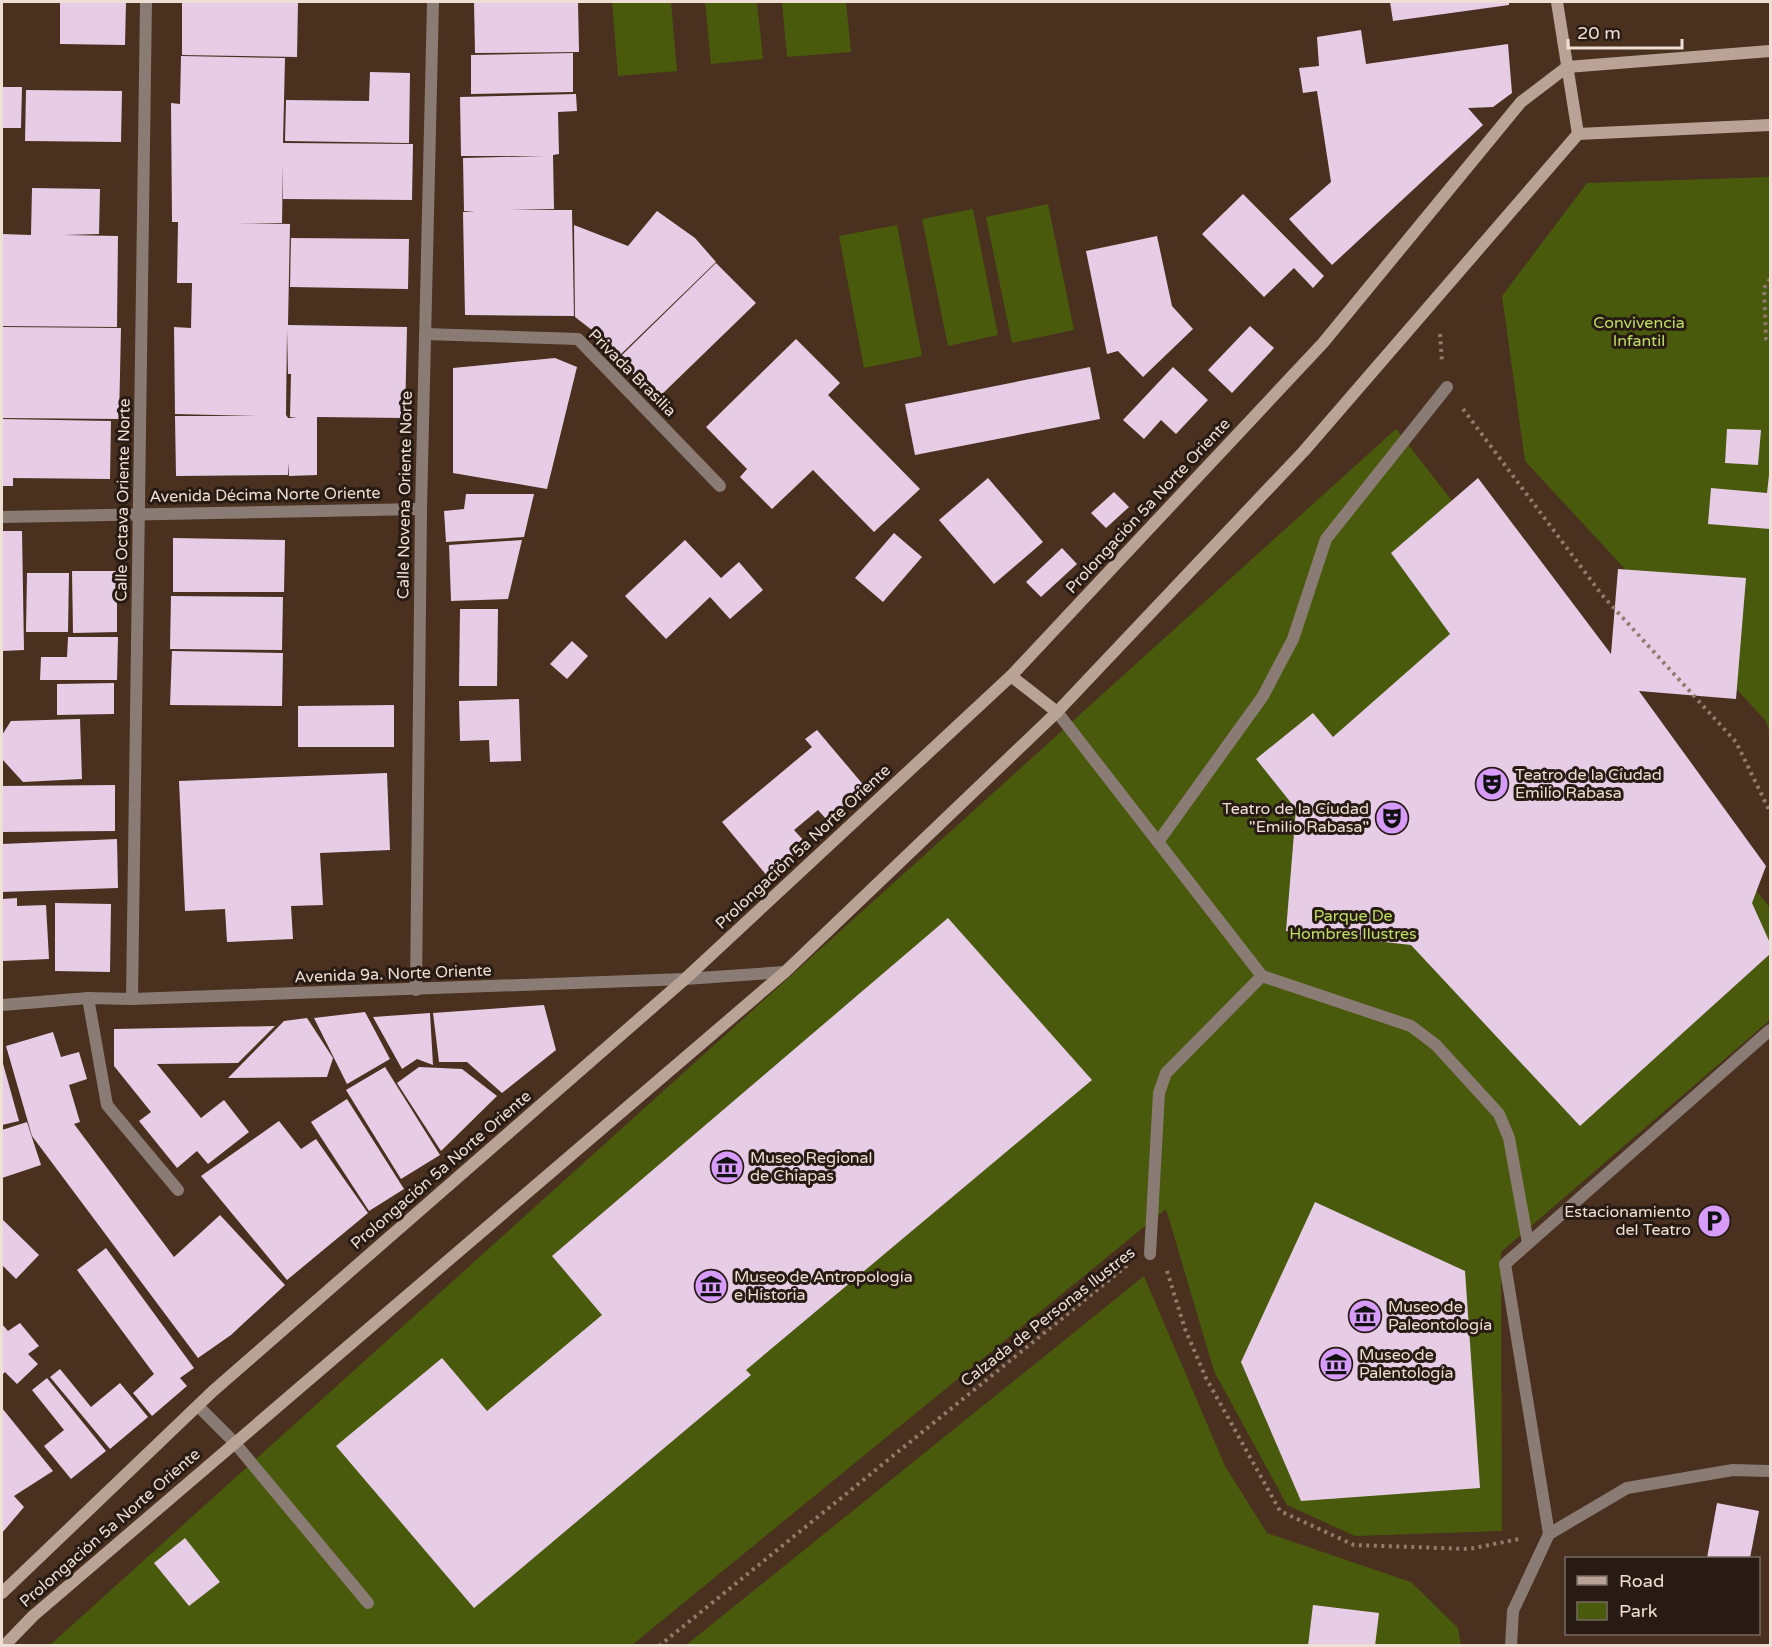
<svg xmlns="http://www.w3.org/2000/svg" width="1772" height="1647" viewBox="0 0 1772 1647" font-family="'Varela Round',sans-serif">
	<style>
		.green { fill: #495a0c }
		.building { fill: #e7cce6; fill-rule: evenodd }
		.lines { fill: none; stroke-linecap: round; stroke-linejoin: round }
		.path { stroke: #917b6d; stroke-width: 4; stroke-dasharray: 3 4.5; stroke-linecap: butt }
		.service { stroke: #8a7c74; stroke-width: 12 }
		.pedestrian { stroke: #8a7c74; stroke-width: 12 }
		.minor { stroke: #8a7c74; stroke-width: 12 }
		.secondary { stroke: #b8a396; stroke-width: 12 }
		.labels { text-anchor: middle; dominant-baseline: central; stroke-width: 6; stroke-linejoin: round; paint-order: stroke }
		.park-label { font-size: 16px; fill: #bfdf64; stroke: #271b14 }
		.street-label { font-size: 16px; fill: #efded4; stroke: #271b14 }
		.poi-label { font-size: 16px; fill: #efded4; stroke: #271b14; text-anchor: start }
	</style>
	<rect width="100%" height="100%" fill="#49301f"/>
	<g class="green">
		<polygon points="612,2 671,2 677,71 618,76"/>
		<polygon points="705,2 757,2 763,59 711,64"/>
		<polygon points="782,2 846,2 851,52 787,57"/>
		<polygon points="1770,177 1770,732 1765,720 1525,461 1502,296 1587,183"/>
		<polygon points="1048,204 1074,330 1012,343 986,217"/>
		<polygon points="973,209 998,335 948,346 922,219"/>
		<polygon points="897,225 922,356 864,368 839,236"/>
		<polygon points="1396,429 1770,908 1770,1020 1501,1252 1502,1531 1355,1536 1287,1505 1214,1371 1166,1209 632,1645 49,1646"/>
		<polygon points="1144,1276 1225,1466 1267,1533 1411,1582 1458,1628 1461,1645 685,1646"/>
	</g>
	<g class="building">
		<polygon points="60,2 126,2 125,45 60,44"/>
		<polygon points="182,2 298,2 297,57 182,55"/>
		<polygon points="474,2 578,2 579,52 475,53"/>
		<polygon points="1390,2 1509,2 1509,5 1393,21"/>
		<polygon points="1361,30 1366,64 1508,44 1512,93 1493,107 1468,108 1483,125 1332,265 1289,219 1331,182 1317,91 1303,93 1299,68 1319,66 1317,37"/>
		<polygon points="573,53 573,92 471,94 471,55"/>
		<path d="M181,56l104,2 -2,85 130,1 -1,56 -129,-1v-36l-1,60h-46l54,1 -2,101 119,2 -2,91 -88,-1v58l-28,1 -1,-14v13l-112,1 -1,-60h82l-82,-2 -1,-87 17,1 1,-45h-15l1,-61h-6l-1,-119 9,1zM287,329l1,45h3l-1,43 7,1h-9l-2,-3z"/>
		<polygon points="370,72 410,73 409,143 285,141 286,100 369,101"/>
		<polygon points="2,87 22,87 21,128 2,128"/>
		<polygon points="26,90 122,91 121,142 25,141"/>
		<polygon points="576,94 577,111 558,112 559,154 553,155 554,209 510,210 572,210 574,316 465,315 463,212 475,212 464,211 463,158 543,156 461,156 460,97"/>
		<polygon points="32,188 100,189 99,234 64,235 118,236 117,327 2,326 2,234 31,235"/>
		<polygon points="1243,194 1324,276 1313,288 1294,268 1264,297 1202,234"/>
		<polygon points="657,211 695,238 716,262 620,355 599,332 597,334 575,317 574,225 628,246"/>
		<polygon points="1157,236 1172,306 1193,329 1143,377 1118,351 1107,354 1086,251"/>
		<polygon points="291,238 409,239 408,289 290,287"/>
		<polygon points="716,263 756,303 658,398 631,372 634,368 622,355"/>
		<polygon points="1250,326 1274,348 1232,393 1208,370"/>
		<polygon points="2,327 121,328 119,419 2,418"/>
		<polygon points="796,339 840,383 828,395 920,489 874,532 813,470 772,509 740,477 747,469 706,427"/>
		<polygon points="555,358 577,367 547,489 453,473 453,368"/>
		<polygon points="1090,367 1100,419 915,455 905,404"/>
		<polygon points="1173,367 1208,400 1176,434 1161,420 1144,439 1123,420"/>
		<polygon points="2,419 111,421 110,479 13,478 13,486 2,486"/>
		<polygon points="1727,429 1761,430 1758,465 1725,463"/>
		<polygon points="1769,475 1770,529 1708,524 1711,488 1767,493"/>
		<polygon points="988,478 1043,542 994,584 939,520"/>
		<polygon points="1478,478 1611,654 1618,569 1746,578 1736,699 1639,691 1766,866 1752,903 1770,943 1770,954 1580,1126 1411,945 1286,931 1296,809 1256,759 1313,713 1333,737 1450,634 1391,553"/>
		<polygon points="1114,492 1129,507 1106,528 1091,513"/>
		<polygon points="466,494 534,494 524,537 446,542 444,511 464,509"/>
		<polygon points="2,531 22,531 24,650 2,651"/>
		<polygon points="894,533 922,557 883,602 855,578"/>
		<polygon points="173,538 285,540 284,592 173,592"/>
		<polygon points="522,540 508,599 451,601 449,545"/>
		<polygon points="685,540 721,578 739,562 763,590 730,619 710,597 666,639 625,596"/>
		<polygon points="1062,548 1077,564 1041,597 1026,582"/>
		<polygon points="72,571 117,571 117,632 73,633"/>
		<polygon points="27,573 69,573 68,632 26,632"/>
		<polygon points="171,596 283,597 282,650 170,649"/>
		<polygon points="460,609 498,609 497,686 459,686"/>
		<polygon points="68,637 118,637 117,680 40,680 41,657 67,657"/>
		<polygon points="572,641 588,656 567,679 550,664"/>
		<polygon points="172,651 283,653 282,706 170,705"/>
		<polygon points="114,683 114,714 57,715 57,684"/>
		<polygon points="519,699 521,761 490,762 489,740 460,741 459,701"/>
		<polygon points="394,705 394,747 298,747 298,706"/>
		<polygon points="80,719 82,779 23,782 2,759 2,735 11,721"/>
		<polygon points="817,730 866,788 827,820 818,810 794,830 807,844 768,877 722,822 812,747 805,739"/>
		<polygon points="387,773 390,850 320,853 323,905 291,906 293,939 227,942 225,909 185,911 179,781"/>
		<polygon points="115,785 115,831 2,832 2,786"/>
		<polygon points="117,839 118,888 2,892 2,844"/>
		<polygon points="17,898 17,906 46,905 49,959 2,961 2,899"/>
		<polygon points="55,903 111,904 110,972 55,971"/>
		<polygon points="948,918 1092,1080 746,1370 751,1375 474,1608 336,1446 442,1358 487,1411 602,1315 552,1256"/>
		<polygon points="544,1005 556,1050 502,1093 467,1062 439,1062 433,1013"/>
		<polygon points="365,1012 390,1059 347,1084 314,1018"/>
		<polygon points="430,1013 433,1065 417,1059 402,1069 373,1017"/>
		<polygon points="307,1018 333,1058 327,1077 228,1078 284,1021"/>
		<polygon points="275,1026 238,1063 157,1064 201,1118 224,1100 249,1132 208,1164 197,1151 177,1168 139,1121 151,1112 114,1066 114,1029"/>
		<polygon points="53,1032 61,1057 79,1052 87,1079 69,1085 80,1122 74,1124 174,1257 220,1215 285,1285 231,1335 198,1358 32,1136 6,1046"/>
		<polygon points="2,1060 19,1121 2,1125"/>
		<polygon points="385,1067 440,1155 401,1179 346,1090"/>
		<polygon points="419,1067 462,1069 497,1096 441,1151 397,1083"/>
		<polygon points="347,1099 404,1189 369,1211 311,1122"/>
		<polygon points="279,1121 301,1149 316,1139 368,1213 287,1280 201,1176"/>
		<polygon points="27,1122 41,1165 2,1178 2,1130"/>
		<polygon points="1315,1202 1465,1271 1480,1488 1301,1501 1241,1362"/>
		<polygon points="2,1219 39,1255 16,1279 2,1265"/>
		<polygon points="106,1248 194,1368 180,1378 187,1386 152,1416 133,1393 154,1374 77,1270"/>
		<polygon points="20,1323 39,1346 28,1354 38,1364 17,1384 5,1372 2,1375 2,1324 8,1331"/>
		<polygon points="60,1369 91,1407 120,1383 148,1417 110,1449 50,1377"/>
		<polygon points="47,1378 106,1451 71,1479 44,1446 64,1430 32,1390"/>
		<polygon points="2,1408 53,1471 14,1496 24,1507 2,1533"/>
		<polygon points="1717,1503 1759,1511 1750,1558 1707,1558"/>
		<polygon points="185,1538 220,1582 189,1606 154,1563"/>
		<polygon points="1313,1605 1379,1613 1375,1646 1308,1646"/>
	</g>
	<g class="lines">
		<g class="path">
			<polyline points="1770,279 1764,288 1766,339 1770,342"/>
			<polyline points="1440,334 1442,362"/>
			<polyline points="1463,409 1602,595 1736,742 1770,812"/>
			<polyline points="1167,1271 1185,1329 1206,1378 1280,1511 1354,1545 1469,1549 1519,1539"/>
			<polyline points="659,1646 1129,1264"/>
		</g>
		<g class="service">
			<polyline points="88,998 107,1105 178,1190"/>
			<polyline points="199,1407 234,1442 368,1603"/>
		</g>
		<g class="pedestrian">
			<polyline points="1057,712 1262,976 1166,1073 1159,1093 1150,1254"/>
			<polyline points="1158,842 1263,696 1293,639 1326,539 1447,387"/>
			<polyline points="1262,976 1411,1026 1436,1045 1499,1114 1509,1138 1528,1243"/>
		</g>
		<g class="minor">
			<polyline points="425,334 578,339 720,486"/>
			<polyline points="2,517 421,509"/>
			<polyline points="416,990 421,509 433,2"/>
			<polyline points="132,999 146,2"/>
			<polyline points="2,1005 88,998 132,999 685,979 785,972"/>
			<polyline points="1549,1534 1505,1264 1770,1030"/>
			<polyline points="1549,1534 1627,1488 1733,1470 1770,1471"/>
			<polyline points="1511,1646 1513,1611 1549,1534"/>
		</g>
		<g class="secondary">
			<polyline points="1557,2 1578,134"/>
			<polyline points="1578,134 1770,125"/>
			<polyline points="1011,676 1057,712"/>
			<polyline points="2,1593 213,1391 685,979 1011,676 1323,343 1521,102 1567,67 1770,51"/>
			<polyline points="4,1646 33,1616 785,972 1057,712 1304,451 1578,134"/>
		</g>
	</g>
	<defs>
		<symbol id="theatre-disc" viewBox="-11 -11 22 22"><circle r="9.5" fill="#d79bf9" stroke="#271b14"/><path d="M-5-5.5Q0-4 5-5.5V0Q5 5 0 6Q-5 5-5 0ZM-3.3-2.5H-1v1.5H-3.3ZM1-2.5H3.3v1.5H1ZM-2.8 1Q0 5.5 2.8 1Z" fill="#111"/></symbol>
		<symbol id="museum-disc" viewBox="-11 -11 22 22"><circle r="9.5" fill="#d79bf9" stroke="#271b14"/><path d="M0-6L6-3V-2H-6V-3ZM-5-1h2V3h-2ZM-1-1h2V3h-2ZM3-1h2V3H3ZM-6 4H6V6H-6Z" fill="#111"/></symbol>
		<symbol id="parking-disc" viewBox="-11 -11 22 22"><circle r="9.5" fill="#d79bf9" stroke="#271b14"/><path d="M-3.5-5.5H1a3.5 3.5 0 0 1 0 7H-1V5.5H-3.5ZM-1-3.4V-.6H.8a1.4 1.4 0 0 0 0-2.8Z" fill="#111"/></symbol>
	</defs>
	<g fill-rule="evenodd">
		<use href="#theatre-disc" x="1473" y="765" width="38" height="38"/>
		<use href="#theatre-disc" x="1373" y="799" width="38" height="38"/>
		<use href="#museum-disc" x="708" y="1148" width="38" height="38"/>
		<use href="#parking-disc" x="1695" y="1202" width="38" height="38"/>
		<use href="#museum-disc" x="692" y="1267" width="38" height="38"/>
		<use href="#museum-disc" x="1346" y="1297" width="38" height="38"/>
		<use href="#museum-disc" x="1317" y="1345" width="38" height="38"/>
	</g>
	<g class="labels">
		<g class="park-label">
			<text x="1639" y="323">Convivencia<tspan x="1639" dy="18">Infantil</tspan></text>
			<text x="1353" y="916">Parque De<tspan x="1353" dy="18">Hombres Ilustres</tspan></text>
		</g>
		<g class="street-label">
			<text transform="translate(632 373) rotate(45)">Privada Brasilia</text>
			<text transform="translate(265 495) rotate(-1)">Avenida Décima Norte Oriente</text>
			<text transform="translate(405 495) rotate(-89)">Calle Novena Oriente Norte</text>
			<text transform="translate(123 500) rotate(-89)">Calle Octava Oriente Norte</text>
			<text transform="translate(1148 506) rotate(-47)">Prolongación 5a Norte Oriente</text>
			<text transform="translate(803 847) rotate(-43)">Prolongación 5a Norte Oriente</text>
			<text transform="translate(393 974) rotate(-2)">Avenida 9a. Norte Oriente</text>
			<text transform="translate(441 1170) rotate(-41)">Prolongación 5a Norte Oriente</text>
			<text transform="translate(1048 1317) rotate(-38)">Calzada de Personas Ilustres</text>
			<text transform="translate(110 1528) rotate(-41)">Prolongación 5a Norte Oriente</text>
		</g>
		<g class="poi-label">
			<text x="1515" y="775">Teatro de la Ciudad<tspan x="1515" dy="18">Emilio Rabasa</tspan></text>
			<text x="1369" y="809" text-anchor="end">Teatro de la Ciudad<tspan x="1369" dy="18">"Emilio Rabasa"</tspan></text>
			<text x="750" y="1158">Museo Regional<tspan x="750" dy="18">de Chiapas</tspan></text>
			<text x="1691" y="1212" text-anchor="end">Estacionamiento<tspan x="1691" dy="18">del Teatro</tspan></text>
			<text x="734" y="1277">Museo de Antropología<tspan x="734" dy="18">e Historia</tspan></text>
			<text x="1388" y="1307">Museo de<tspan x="1388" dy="18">Paleontología</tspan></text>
			<text x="1359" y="1355">Museo de<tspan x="1359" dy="18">Palentología</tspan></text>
		</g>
	</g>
	<rect width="1772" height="1647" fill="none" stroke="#efded4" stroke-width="6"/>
	<rect x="1565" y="1557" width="195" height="78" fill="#271b14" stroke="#776961" stroke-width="1.5"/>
	<rect x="1577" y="1576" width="30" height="9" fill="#b8a396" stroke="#776961" stroke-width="1.5"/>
	<text x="1619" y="1587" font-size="18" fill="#efded4">Road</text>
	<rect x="1577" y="1602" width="30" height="18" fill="#495a0c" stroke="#776961" stroke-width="1.5"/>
	<text x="1619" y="1617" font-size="18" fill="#efded4">Park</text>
	<path d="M1568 39v9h114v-9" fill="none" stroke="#efded4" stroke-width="3"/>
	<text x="1577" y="39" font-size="18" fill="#efded4" stroke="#271b14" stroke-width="4.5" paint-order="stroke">20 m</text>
</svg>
